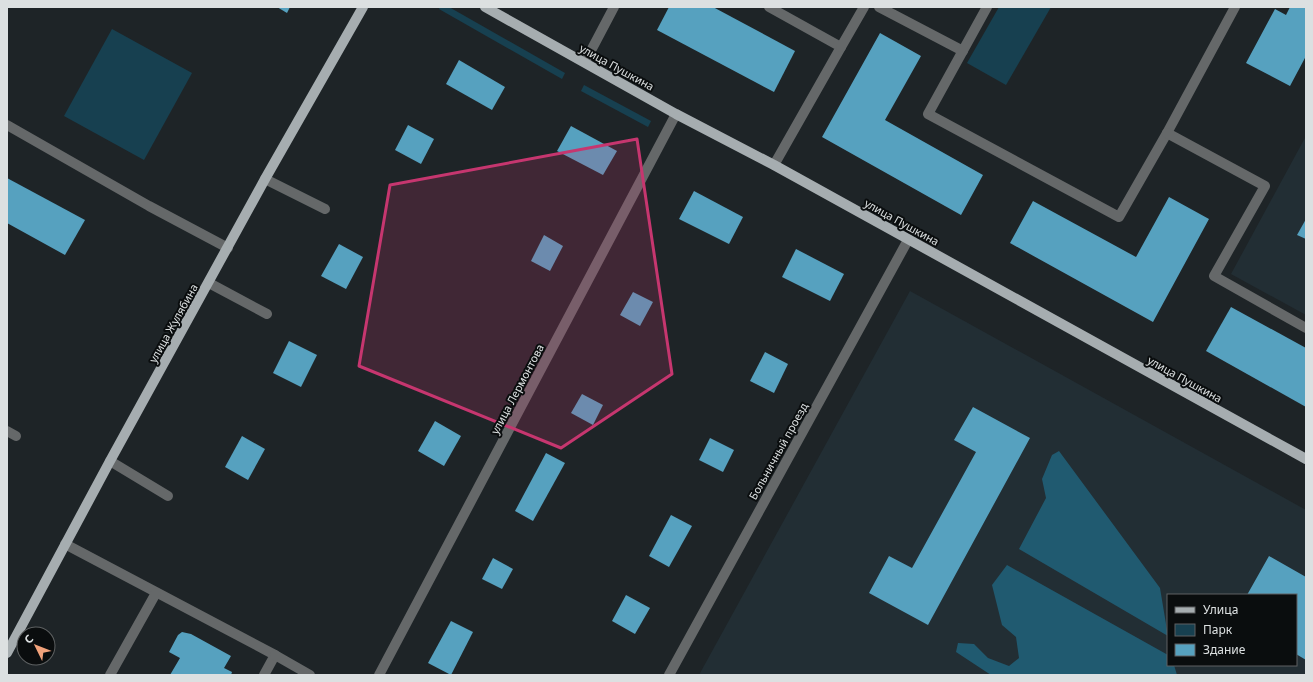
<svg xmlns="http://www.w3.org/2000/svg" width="1313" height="682" viewBox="0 0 1313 682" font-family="'Noto Sans',sans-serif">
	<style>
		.built { fill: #222e34; fill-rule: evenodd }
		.green { fill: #174050 }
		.forest { fill: #205a70 }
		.building { fill: #56a1bf }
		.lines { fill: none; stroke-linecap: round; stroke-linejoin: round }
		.minor { stroke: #656869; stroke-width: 10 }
		.major { stroke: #a6adb0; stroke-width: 10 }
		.marked { fill: #c6366f; fill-opacity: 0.2; stroke: #c6366f; stroke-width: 3; stroke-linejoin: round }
		.labels { text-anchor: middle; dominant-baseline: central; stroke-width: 4; stroke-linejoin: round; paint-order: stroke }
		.street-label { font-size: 11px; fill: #dce0e1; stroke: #0a0d0e }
	</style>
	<rect width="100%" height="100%" fill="#1e2427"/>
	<g class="built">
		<polygon points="1306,136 1306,315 1231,274"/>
		<path d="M910,291l396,219v165h-607zM1168,595h128v70h-128z"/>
	</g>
	<g class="green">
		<polygon points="440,7 449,7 565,73 562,79 439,9"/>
		<polygon points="999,7 1051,7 1006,85 967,63"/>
		<polygon points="112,29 192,73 144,160 64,116"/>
		<polygon points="584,85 651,121 648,127 581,91"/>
	</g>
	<g class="forest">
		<polygon points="1059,451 1160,588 1168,636 1019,549 1046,498 1042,479 1052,455"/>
		<polygon points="1007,565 1168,655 1168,665 1174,665 1177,675 991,675 956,652 958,643 974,644 988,658 1009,666 1019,658 1016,637 1002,625 992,585"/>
	</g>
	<g class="building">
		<polygon points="277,7 290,7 287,13"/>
		<polygon points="669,7 713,7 795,51 774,92 657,30"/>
		<polygon points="1290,7 1306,7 1306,56 1290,86 1246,63 1275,9 1286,15"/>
		<polygon points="880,33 921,56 885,120 983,175 961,215 822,137"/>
		<polygon points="459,60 505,87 492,110 446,84"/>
		<polygon points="408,125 434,139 421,164 395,150"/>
		<polygon points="571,126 617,151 603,175 557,151"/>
		<polygon points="7,178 85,220 65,255 7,223"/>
		<polygon points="694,191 743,217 729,244 679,219"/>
		<polygon points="1169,197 1209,219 1153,322 1010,243 1033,201 1136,257"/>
		<polygon points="1306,219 1306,239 1297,235"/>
		<polygon points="544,235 563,246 550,271 531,261"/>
		<polygon points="339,244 363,257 346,289 321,276"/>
		<polygon points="796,249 844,274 830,301 782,277"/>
		<polygon points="633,292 653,302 640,326 620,315"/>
		<polygon points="1231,307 1306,348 1306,407 1206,351"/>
		<polygon points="289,341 317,355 301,387 273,373"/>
		<polygon points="765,352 788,364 774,393 750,381"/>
		<polygon points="582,394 603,405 593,425 571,413"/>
		<polygon points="973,407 1030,438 928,625 869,593 889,556 912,568 976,452 954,440"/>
		<polygon points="435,421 461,436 444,466 418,451"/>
		<polygon points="242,436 265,449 248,480 225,467"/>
		<polygon points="710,438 734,450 723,472 699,460"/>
		<polygon points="546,453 565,463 533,521 515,511"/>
		<polygon points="671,515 692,526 669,567 649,556"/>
		<polygon points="1269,556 1306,577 1306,660 1296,654 1296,595 1247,595"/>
		<polygon points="493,558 513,569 502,589 482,579"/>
		<polygon points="626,595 650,608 635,634 612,621"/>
		<polygon points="451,621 473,632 451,675 428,663"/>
		<polygon points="182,632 191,634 231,656 224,668 232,672 231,675 170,675 180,658 169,652 178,635"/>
	</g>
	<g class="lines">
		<g class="minor">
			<polyline points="769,7 841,47 774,165"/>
			<polyline points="879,7 963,51"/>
			<polyline points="987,7 928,114 1119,217 1167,133 1235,7"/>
			<polyline points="841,47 864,7"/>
			<polyline points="585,62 614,7"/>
			<polyline points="7,125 149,206 228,248"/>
			<polyline points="1167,133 1265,186 1214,276 1306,328"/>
			<polyline points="265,179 325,209"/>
			<polyline points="209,283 267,314"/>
			<polyline points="7,431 16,436"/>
			<polyline points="110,461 168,496"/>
			<polyline points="65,544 275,655 264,675"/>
			<polyline points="275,655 310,675"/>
			<polyline points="110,675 156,593"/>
			<polyline points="379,675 676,114"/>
			<polyline points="669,675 908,240"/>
		</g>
		<g class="major">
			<polyline points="485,7 676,114 774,165 1306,459"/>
			<polyline points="7,653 110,461 265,179 363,7"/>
		</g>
	</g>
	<path class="marked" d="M637,139l35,235 -111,74 -202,-82 31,-181z"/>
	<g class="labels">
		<g class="street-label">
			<text transform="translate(617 67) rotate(29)">улица Пушкина</text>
			<text transform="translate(902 222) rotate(29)">улица Пушкина</text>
			<text transform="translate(173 323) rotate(-61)">улица Жулябина</text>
			<text transform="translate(1185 379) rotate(29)">улица Пушкина</text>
			<text transform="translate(517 389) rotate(-62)">улица Лермонтова</text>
			<text transform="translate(778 451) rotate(-61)">Больничный проезд</text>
		</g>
	</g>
	<rect width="1313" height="682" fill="none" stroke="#dce0e1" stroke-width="16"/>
	<rect x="1167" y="594" width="130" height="72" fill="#0a0d0e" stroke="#5e6162"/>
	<rect x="1175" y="607" width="20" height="6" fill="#a6adb0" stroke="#5e6162"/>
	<text x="1203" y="614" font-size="12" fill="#dce0e1">Улица</text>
	<rect x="1175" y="624" width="20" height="12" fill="#174050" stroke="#5e6162"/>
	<text x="1203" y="634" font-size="12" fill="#dce0e1">Парк</text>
	<rect x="1175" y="644" width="20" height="12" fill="#56a1bf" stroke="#5e6162"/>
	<text x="1203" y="654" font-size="12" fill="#dce0e1">Здание</text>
	<g transform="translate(36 646) rotate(313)"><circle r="19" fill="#0a0d0e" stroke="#5e6162"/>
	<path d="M0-3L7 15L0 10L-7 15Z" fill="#f1a27b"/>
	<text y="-6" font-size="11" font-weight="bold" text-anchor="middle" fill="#dce0e1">С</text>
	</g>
</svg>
